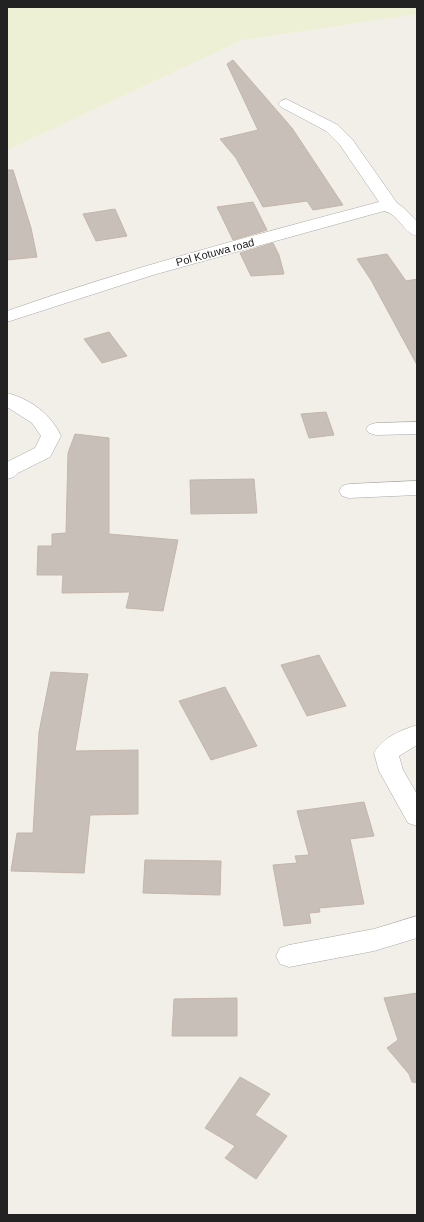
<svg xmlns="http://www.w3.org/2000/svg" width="424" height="1222" viewBox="0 0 424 1222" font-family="Arial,sans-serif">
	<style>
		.farmland { fill: #eef0d5 }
		.building { fill: #c7bfb8; stroke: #c4b6ab }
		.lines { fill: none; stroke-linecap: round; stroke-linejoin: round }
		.minor-casing { stroke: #a9a9a9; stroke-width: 1 }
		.minor { fill: #fff; fill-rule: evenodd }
		.labels { text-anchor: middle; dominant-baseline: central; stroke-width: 3; stroke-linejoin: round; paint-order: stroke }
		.far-street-label { font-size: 11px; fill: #222; stroke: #fff }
	</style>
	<rect width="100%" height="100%" fill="#f2efe9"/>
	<polygon class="farmland" points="7,7 417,7 417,14 242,40 7,150"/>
	<g class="building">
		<polygon points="233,60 292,128 343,205 313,210 307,201 263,207 236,158 220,139 258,130 227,64"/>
		<polygon points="7,170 13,170 31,228 37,257 7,260"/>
		<polygon points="253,202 267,230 233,240 217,207"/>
		<polygon points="115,209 127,236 96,241 83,214"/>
		<polygon points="273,243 279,255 284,274 251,276 240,253"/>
		<polygon points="387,254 406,281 417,279 417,365 371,280 357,259"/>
		<polygon points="109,332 127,356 102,363 84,339"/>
		<polygon points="326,412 334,435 309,438 301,414"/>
		<polygon points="75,434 109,438 109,534 178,540 163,611 126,608 130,592 62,593 63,575 37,575 38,546 52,546 52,534 66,533 68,453"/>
		<polygon points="254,479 257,513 191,514 190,480"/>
		<polygon points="319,655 346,706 307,716 281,665"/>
		<polygon points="51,672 88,674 75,751 138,750 138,814 90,815 84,873 11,871 17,833 33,833 39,732"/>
		<polygon points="225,687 257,746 211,760 179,701"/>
		<polygon points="364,802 374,836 350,839 364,904 319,908 320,912 309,913 311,923 284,926 273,865 297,863 295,856 309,855 297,811"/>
		<polygon points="145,860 221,861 220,895 143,893"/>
		<polygon points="417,993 417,1083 412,1082 409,1074 387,1048 398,1040 384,998"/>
		<polygon points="237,998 237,1036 172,1036 174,999"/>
		<polygon points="240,1077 270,1094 255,1115 287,1136 256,1179 225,1158 235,1146 205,1128"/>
	</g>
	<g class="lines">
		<defs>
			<g id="minor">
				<path d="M286,99l52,26 14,14 45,64 7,5 13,13v15c-14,-3 -18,-22 -33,-25l-231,64 -146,47v-11c122,-43 247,-76 372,-109l-39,-57 -14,-14 -45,-24 -3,-3 3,-3z"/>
				<path d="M7,393c23,6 44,21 54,43l-11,21 -32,16 -4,4 -7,2v-17l28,-14 6,-12 -9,-13 -25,-16z"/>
				<polygon points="417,422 417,434 376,435 369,433 366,429 369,425 376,423"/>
				<polygon points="417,481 417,495 349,498 342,496 339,491 342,486 349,484"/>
				<path d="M417,725v20l-18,11 4,14 14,24v32l-9,-3 -29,-52 -5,-18c8,-15 27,-23 43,-28z"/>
				<polygon points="417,916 417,938 374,951 289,967 280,964 276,956 280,948 289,945 374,929"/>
			</g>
		</defs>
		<use href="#minor" class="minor-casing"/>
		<use href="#minor" class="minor"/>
	</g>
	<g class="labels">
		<g class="far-street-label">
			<text transform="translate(215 252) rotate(-15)">Pol Kotuwa road</text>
		</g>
	</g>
	<rect width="424" height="1222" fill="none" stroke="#222222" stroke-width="16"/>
</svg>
